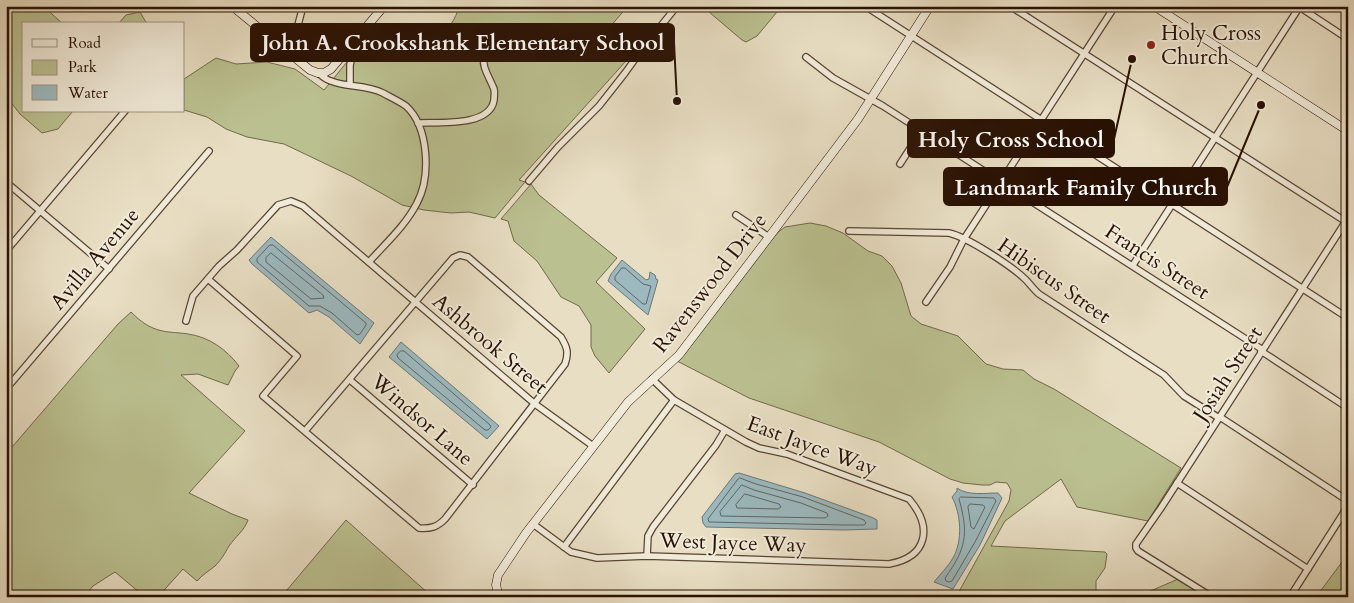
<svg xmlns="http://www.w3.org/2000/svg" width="1354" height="603" viewBox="0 0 1354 603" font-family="Cardo,serif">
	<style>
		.green { fill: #bbc090; stroke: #72684a }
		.water { fill: #9cb9bf; stroke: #6e7674 }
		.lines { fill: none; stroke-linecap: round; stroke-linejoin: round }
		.shore { stroke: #626561; stroke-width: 1 }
		.street-casing { stroke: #594433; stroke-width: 8 }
		.secondary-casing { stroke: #291103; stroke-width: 9 }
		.street { stroke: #f0ead8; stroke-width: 5.5 }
		.secondary { stroke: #f0ead8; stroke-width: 8 }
		.poi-dot { fill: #8f2418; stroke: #f0ead8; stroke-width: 2 }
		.labels { text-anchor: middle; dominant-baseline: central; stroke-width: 4; stroke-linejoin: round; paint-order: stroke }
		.poi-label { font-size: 21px; fill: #291103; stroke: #f0ead8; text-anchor: start }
		.street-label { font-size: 21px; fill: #291103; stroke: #f0ead8 }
		.leader { fill: none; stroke: #291103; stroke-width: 2 }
		.callout-dot { fill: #291103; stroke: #f0ead8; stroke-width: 2 }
		.callout { fill: #291103; stroke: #291103; stroke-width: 2 }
		.callout-label { font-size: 22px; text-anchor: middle; font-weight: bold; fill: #fff }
	</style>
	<rect width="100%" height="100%" fill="#e8dec3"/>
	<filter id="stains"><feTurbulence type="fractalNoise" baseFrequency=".004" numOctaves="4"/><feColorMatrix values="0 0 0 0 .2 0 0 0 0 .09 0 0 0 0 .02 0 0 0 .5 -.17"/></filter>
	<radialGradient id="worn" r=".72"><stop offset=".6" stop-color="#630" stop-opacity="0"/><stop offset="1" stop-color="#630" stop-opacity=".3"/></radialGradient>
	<g class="green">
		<polygon points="8,6 43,6 63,24 24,24 24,111 73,111 58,129 42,133 20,114 6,96 6,8"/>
		<path d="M460,6h168l-19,22 -6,15 23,18 -107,119 6,2 -30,36 -26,-6 -18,1 -27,-3 -22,-5 -51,-29 -67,-32 -37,-7 -21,-8 -19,-12 -23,-7v-31l32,-21 20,6 31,-2 28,7 29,21 37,-45c13,4 29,13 42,12 15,-1 40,-21 48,-33 4,-5 6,-12 9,-18z"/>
		<polygon points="702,6 782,6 757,36 746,42 742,40"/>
		<polygon points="140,12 147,24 118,24 126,15"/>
		<polygon points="531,184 539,195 617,258 596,282 645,329 609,373 595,356 591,347 591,325 579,306 561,297 537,261 514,241 508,221 501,219"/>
		<polygon points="810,223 826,226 843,233 868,251 882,256 892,266 901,283 911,316 921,324 958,336 986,364 1003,369 1023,370 1034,379 1054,389 1181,468 1148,521 1077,507 1061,479 1005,521 991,546 1105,552 1107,554 1105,568 1096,581 1096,597 956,597 1009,501 1011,490 1007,483 996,482 990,485 982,485 963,483 950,479 879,442 749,398 677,361 777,233 785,227"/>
		<path d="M131,312c6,6 14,13 22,16 11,5 23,4 35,6 21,3 38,15 51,32l-4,5 -7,14 -30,-11 -17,1 64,56 -56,62 43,21 16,6c-4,11 -12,16 -19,26 -4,7 -7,13 -14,20 -6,5 -13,9 -18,15l-14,-12 -25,28h-13l-30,-25 -22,14 -9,11h-78v-143l112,-130z"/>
		<polygon points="346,520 429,594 427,597 281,597"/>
		<polygon points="1348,554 1348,597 1316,597"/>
		<polygon points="1178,579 1207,597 1137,597"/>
	</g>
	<g class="water">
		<polygon points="271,237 374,323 360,344 329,317 317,310 309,313 252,264 249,260"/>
		<polygon points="622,260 646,280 649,279 650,272 655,275 656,279 658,280 648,315 608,281 611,274"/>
		<polygon points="401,342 499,426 487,439 389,357"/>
		<polygon points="739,473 805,493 871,517 877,520 877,529 844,530 706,527 703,523 702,517 735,474"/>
		<path d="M957,488c11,8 28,5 41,5l4,5 -22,47 -27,44 -19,-7c6,-8 14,-15 19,-24 10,-18 8,-44 -1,-61l5,-6z"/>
	</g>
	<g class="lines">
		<g class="shore">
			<polygon points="270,245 273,245 366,323 366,325 360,334 357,335 332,313 320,306 309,306 257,262 257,259"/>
			<polygon points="271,253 323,295 324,298 311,299 266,262 266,258"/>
			<polygon points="622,268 625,268 643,284 651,286 646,304 643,304 615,280 615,277"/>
			<polygon points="401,351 404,351 490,425 491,427 488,430 485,430 398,358 397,355"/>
			<polygon points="740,478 756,484 803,497 864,520 866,523 864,525 844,525 709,522 708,519 738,479"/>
			<polygon points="742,485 754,490 801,503 827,513 828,516 825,518 721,516 720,512"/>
			<polygon points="745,494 779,504 781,507 778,509 737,508 736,505"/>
			<path d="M961,497l33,1 2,3 -21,41 -23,39 -3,1 -3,-1 -1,-3c21,-29 24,-44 14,-79z"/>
			<polygon points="970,504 983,505 985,507 974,529 971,527 968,507"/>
		</g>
		<defs>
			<g id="street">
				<polyline points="865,6 1348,318"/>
				<polyline points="1010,6 1348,223"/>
				<polyline points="1298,6 1348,39"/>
				<polyline points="290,55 303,6"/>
				<polyline points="806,57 833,78 883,106 1263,350"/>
				<path d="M318,73c4,3 8,7 13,8 17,7 34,3 52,12 7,4 16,8 23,13 23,21 25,71 11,97 -11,22 -32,41 -48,59"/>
				<polyline points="350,85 350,65 356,40"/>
				<path d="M418,123c21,-1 72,4 76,-23 0,-3 1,-7 0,-11 -5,-13 -13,-22 -10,-36"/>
				<polyline points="900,164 922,130"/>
				<polyline points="529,181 558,147 599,106 625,73 643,48 677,6"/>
				<polyline points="6,182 109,269"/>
				<polyline points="736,215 769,237"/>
				<path d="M849,231l100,2c18,4 63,33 77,47 4,4 8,10 13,14l125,81 20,21 35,22"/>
				<polyline points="6,251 125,111"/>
				<polyline points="1133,265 1300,6"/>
				<path d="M208,279l89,77 -34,40 156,132c12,1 18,-1 26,-9l120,-155c4,-12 2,-17 -4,-27l-93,-80 -8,-2 -7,3 -148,173"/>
				<polyline points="926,302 950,267 964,239 1115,6"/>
				<polyline points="186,321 193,296 219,266 237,250 278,205 291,201 303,206 535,404 593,446"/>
				<polyline points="1261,351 1348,408"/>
				<polyline points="350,380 473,485"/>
				<polyline points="6,389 209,151"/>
				<polyline points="1220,417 1348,501"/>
				<polyline points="1177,483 1308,569"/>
				<path d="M533,524l38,28 26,6 50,-2 242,8c39,-7 44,-37 20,-65l-122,-45 -28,-6 -13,-6 -72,-42 -22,-21"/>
				<polyline points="564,547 674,400"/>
				<polyline points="647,556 648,536 653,527 716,445 725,430"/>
				<polyline points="1212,597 1138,551 1136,548 1136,544 1161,508 1348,218"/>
				<polyline points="1290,597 1348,506"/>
			</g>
			<g id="secondary">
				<polyline points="232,6 310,70 318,73 324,73 331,69 384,6"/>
				<polyline points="1154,6 1348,131"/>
				<polyline points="499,597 496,585 498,575 526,533 628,402 679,355 769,237 858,119 930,6"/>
			</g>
		</defs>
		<use href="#street" class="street-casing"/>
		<use href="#secondary" class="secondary-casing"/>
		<use href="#street" class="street"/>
		<use href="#secondary" class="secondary"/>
	</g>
	<circle class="poi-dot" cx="1151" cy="45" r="5"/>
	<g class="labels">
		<g class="poi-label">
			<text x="1161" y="33">Holy Cross<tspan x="1161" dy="24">Church</tspan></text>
		</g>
		<g class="street-label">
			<text transform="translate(95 259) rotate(-50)">Avilla Avenue</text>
			<text transform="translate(1157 262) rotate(33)">Francis Street</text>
			<text transform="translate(1054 281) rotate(35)">Hibiscus Street</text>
			<text transform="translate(710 283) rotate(-52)">Ravenswood Drive</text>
			<text transform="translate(490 344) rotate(40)">Ashbrook Street</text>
			<text transform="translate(1228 374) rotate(-57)">Josiah Street</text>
			<text transform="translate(422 420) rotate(41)">Windsor Lane</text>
			<text transform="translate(812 446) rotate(20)">East Jayce Way</text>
			<text transform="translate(733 543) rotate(2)">West Jayce Way</text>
		</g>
	</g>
	<path class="leader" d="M677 101L674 43M1132 59L1114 139M1261 105L1227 187"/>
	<g class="callout-dot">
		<circle cx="677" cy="101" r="5"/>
		<circle cx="1132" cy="59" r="5"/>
		<circle cx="1261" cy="105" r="5"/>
	</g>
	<g class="callout">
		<rect x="251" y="24" width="423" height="37" rx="5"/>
		<rect x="908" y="120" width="206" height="37" rx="5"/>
		<rect x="944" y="168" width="283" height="37" rx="5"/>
	</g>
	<g class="callout-label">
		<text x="463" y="50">John A. Crookshank Elementary School</text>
		<text x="1011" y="147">Holy Cross School</text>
		<text x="1086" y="195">Landmark Family Church</text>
	</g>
	<rect width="1354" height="603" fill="none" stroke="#e8dec3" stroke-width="25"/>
	<rect x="8" y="8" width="1339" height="588" fill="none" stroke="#291103" stroke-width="2.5"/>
	<rect x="12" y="12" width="1329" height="578" fill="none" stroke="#291103"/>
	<rect x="22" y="22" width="162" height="90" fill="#f0ead8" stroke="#a09383"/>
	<rect x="32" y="39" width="25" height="8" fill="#f0ead8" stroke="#a09383"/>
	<text x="68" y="48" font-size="15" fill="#291103">Road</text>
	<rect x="32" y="60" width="25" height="15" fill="#bbc090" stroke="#a09383"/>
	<text x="68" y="72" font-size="15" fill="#291103">Park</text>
	<rect x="32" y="85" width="25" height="15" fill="#9cb9bf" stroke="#a09383"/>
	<text x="68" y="98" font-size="15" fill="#291103">Water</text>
	<rect width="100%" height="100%" filter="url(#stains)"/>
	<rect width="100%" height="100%" fill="url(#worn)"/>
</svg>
